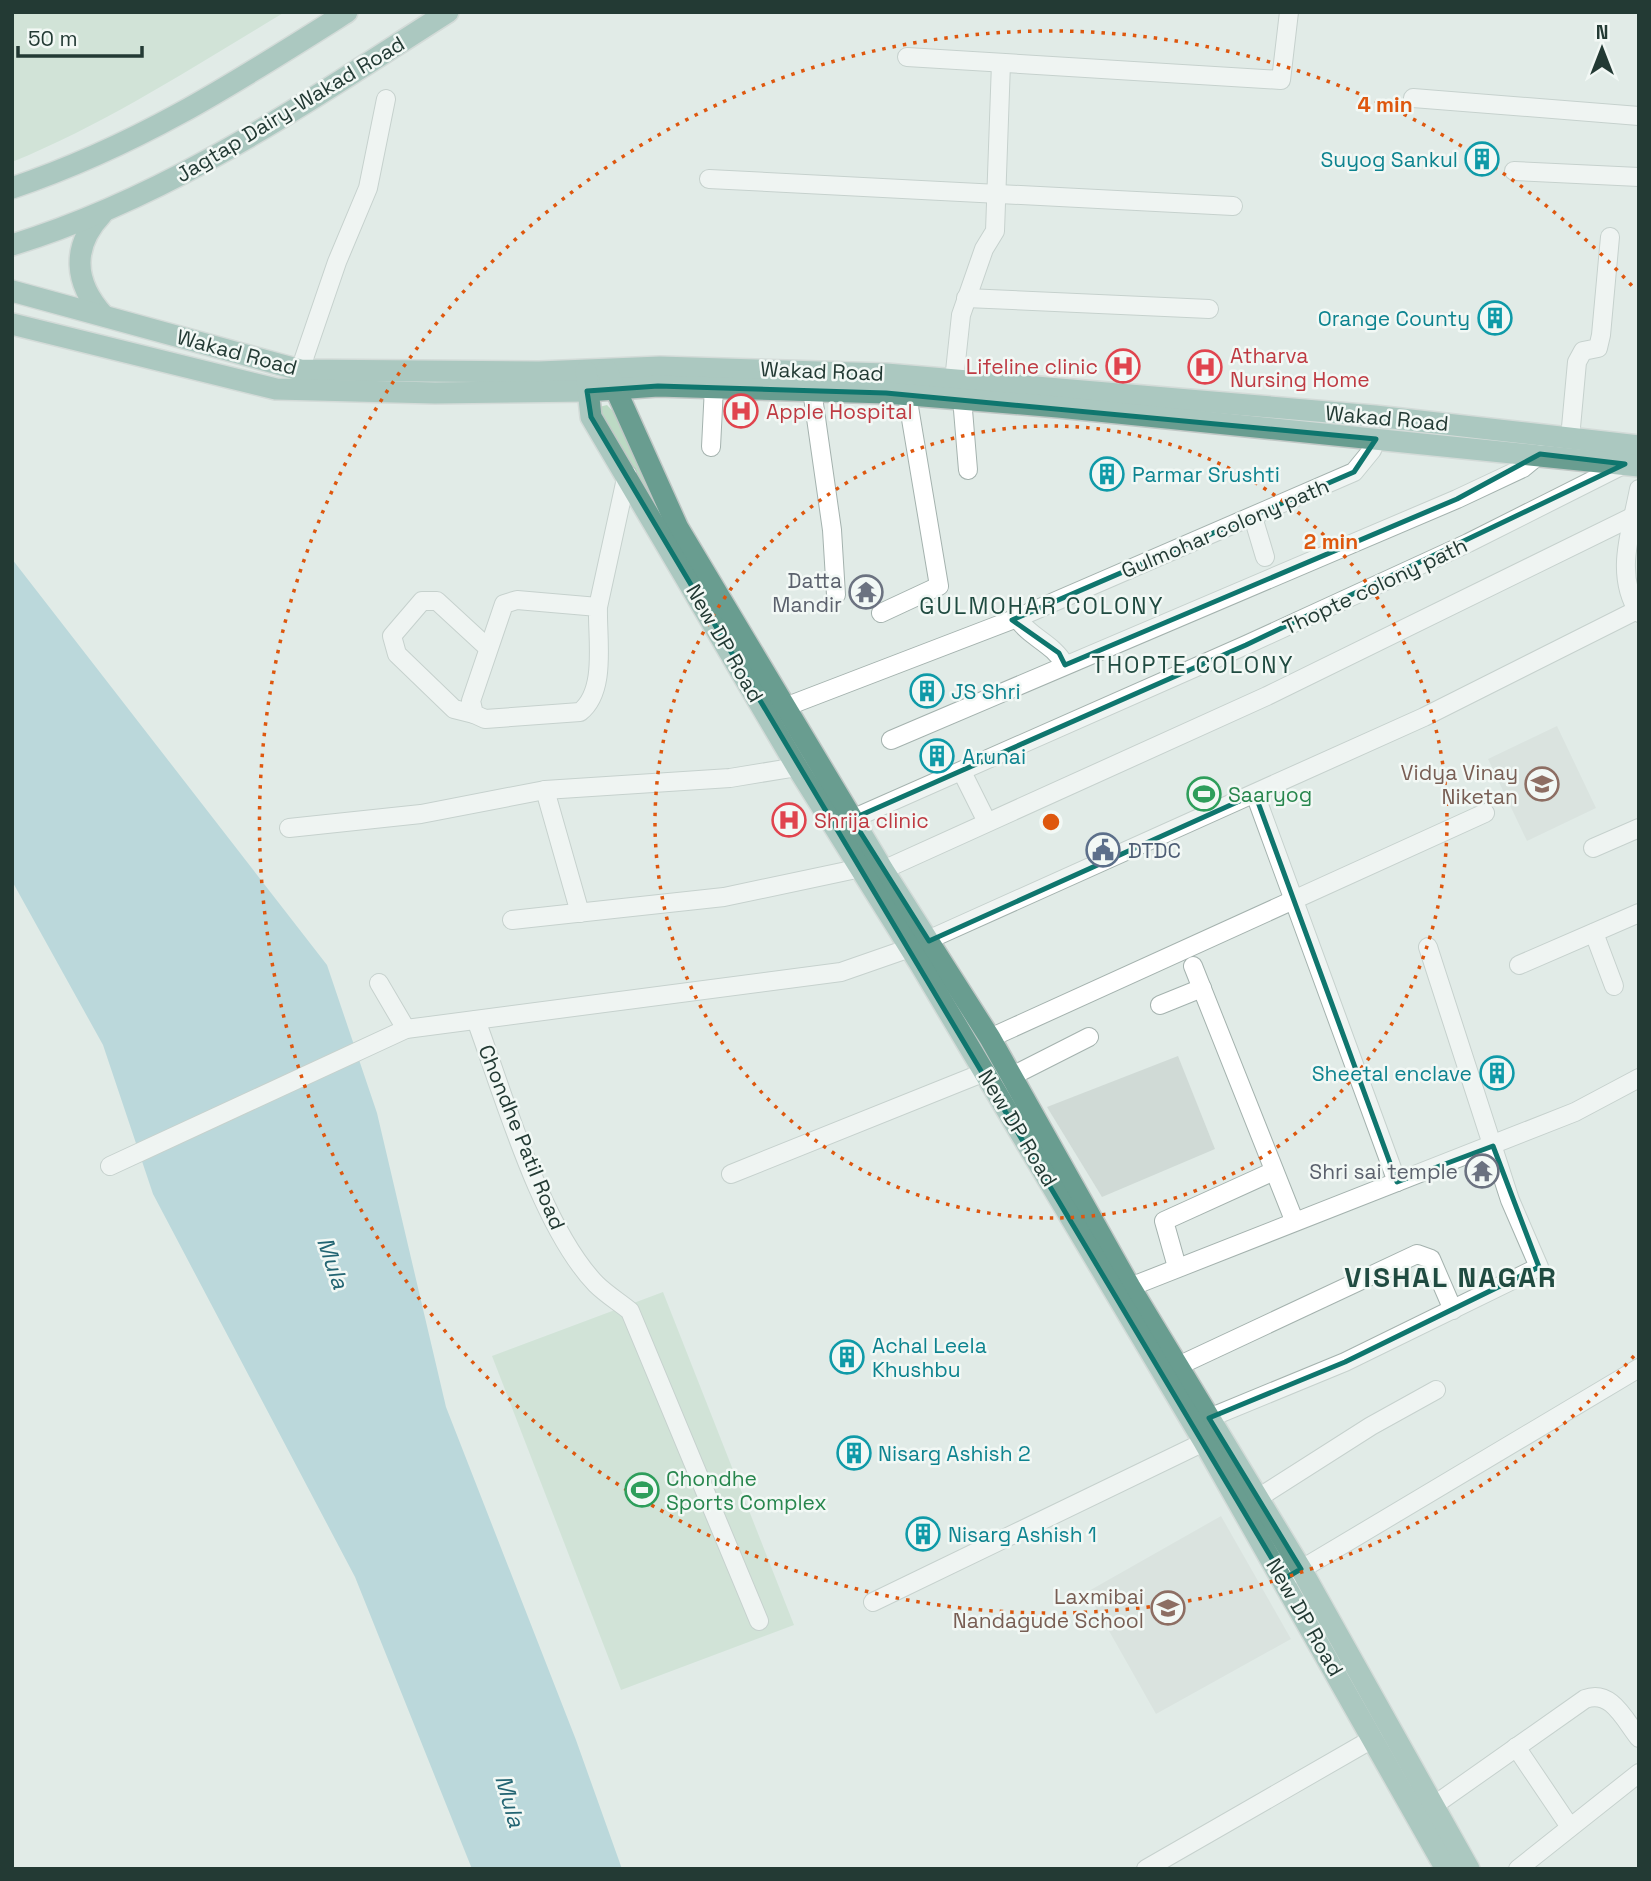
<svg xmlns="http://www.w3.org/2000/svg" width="1651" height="1881" viewBox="0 0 1651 1881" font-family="'Space Grotesk',sans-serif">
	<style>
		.built { fill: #d0dad6 }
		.green { fill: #bcdac4 }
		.water { fill: #8dc2cc }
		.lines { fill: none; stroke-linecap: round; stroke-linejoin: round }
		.minor-casing { stroke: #a4b2ae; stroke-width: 20 }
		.major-casing { stroke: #c1c8c6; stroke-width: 24 }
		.minor { stroke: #fff; stroke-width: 18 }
		.major { stroke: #699d90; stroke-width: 21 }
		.marked { fill: none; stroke: #0f766e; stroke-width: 5; stroke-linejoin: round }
		.ring { fill: none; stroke: #de570e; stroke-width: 3.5; stroke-dasharray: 3.5 7 }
		.labels { text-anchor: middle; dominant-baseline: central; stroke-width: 5; stroke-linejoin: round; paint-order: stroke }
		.street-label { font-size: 21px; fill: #233a34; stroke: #f2f8f5 }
		.culture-label { font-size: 21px; fill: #0d838f; stroke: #f2f8f5; text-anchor: start }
		.health-label { font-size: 21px; fill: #be3a42; stroke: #f2f8f5; text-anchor: start }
		.worship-label { font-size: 21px; fill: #5b616d; stroke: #f2f8f5; text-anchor: end }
		.education-label { font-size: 21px; fill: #785e54; stroke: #f2f8f5; text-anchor: end }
		.leisure-label { font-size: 21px; fill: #27864d; stroke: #f2f8f5; text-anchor: start }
		.service-label { font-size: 21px; fill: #4e5e75; stroke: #f2f8f5; text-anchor: start }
		.neighbourhood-label { font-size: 23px; letter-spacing: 2px; fill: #204b41; stroke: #f2f8f5 }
		.water-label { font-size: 23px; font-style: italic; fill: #226472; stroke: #f2f8f5 }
		.district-label { font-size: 28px; font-weight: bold; letter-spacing: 2px; fill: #204b41; stroke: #f2f8f5 }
		.centre { fill: #de570e; stroke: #f2f8f5; stroke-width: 3.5 }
		.ring-label { font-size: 21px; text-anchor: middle; font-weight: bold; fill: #de570e; stroke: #f2f8f5; stroke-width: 5; stroke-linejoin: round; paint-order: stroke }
	</style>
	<rect width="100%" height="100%" fill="#e1ebe7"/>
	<g class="built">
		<polygon points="1557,726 1596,808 1527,841 1488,759"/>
		<polygon points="1178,1056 1215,1149 1102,1197 1047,1107"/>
		<polygon points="1221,1516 1291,1639 1156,1714 1087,1592"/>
	</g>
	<g class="green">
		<path d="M12,12h273c-89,53 -177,111 -273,150z"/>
		<polygon points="607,405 626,425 661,506 654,512 605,428 599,407"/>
		<polygon points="663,1292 794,1625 621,1690 492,1356"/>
	</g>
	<polygon class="water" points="12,559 327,965 377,1113 446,1407 576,1740 622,1869 472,1869 355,1577 153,1194 103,1045 12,881"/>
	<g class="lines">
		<defs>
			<g id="minor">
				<polyline points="907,57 1281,80 1289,12"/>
				<polyline points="1413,98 1639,116"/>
				<polyline points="1514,171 1639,177"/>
				<polyline points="709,179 1233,206"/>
				<polyline points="966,298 1209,309"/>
				<polyline points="300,370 337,262 368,188 386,99"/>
				<polyline points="812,390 832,530 836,595"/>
				<polyline points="953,390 961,315 984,249 995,231 1001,63"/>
				<polyline points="962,398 968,470"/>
				<polyline points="1570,438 1577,362 1583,351 1598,348 1601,335 1610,237"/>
				<polyline points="711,447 714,387"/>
				<path d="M1639,489c-8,43 -25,85 0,124"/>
				<polyline points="1253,517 1265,557"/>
				<path d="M598,607c-1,32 9,84 -18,105l-95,7 -11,-5 -3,-13 33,-97 13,-4 81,7 29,-133"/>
				<polyline points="881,613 939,586 907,395"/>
				<path d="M1017,618c13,20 36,25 48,47"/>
				<polyline points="785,707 1017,618 1354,472 1372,450 1376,439"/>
				<polyline points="474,714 454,709 397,654 392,636 422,601 437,601 488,648"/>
				<polyline points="891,740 1457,499 1523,468 1540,454"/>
				<polyline points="962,772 987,822"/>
				<polyline points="545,790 580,913"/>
				<polyline points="1255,794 1397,1182"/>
				<polyline points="852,819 1246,645 1468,543 1625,464"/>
				<polyline points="289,828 421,814 545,790 730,778 797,767"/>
				<polyline points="1593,848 1639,828"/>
				<polyline points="883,870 1267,696 1634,516"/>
				<polyline points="512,920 724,897 861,868"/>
				<polyline points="1594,933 1614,986"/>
				<polyline points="1519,965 1639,913"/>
				<polyline points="1193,966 1294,1220"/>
				<polyline points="379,983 406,1029"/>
				<polyline points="1160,1005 1202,988"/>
				<path d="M476,1020c28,76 65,207 120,264 10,10 23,18 34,27l129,310"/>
				<polyline points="990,1038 1485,813"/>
				<polyline points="1012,1076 1089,1037"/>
				<polyline points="110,1166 406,1029 841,972 910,948 1424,717 1639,609"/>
				<polyline points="731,1174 985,1072"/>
				<polyline points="1177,1267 1164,1221 1274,1171"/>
				<polyline points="1130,1287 1575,1112 1639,1078"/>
				<polyline points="1178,1366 1417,1254 1431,1259 1453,1310"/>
				<polyline points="1209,1418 1345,1362 1539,1267 1510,1200 1428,947"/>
				<polyline points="1258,1498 1371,1426 1436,1390"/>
				<polyline points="1290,1576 1639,1368"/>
				<polyline points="873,1602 1204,1442"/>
				<polyline points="1516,1747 1570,1827"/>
				<path d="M1433,1806l152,-107c26,-10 39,20 54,39"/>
				<polyline points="1146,1869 1374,1738"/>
				<polyline points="1518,1869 1639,1773"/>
			</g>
			<g id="major">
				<path d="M12,188c127,-43 223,-105 335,-176"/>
				<path d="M102,214c-31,33 -28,69 2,102"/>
				<path d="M12,245c160,-49 296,-144 436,-233"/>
				<polyline points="12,291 300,370 539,372 660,367 886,374 1375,416 1639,446"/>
				<polyline points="12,324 276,389 435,393 587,391 658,386 886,393 1058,407 1639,466"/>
				<polyline points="607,370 678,528 883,870 990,1038 1130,1287 1301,1569 1469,1869"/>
				<polyline points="586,371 591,417 797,767 920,964 1204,1442 1446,1869"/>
			</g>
		</defs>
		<use href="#minor" class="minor-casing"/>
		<use href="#major" class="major-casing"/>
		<use href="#minor" class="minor"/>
		<use href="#major" class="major"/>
	</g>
	<path d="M0 0H1651V1881H0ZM658,386l228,7 490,46 -22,33 -342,148 47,33 6,12 392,-166 83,-45 85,10 -379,181 -394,174 77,122 326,-147 142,388 96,-36 46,121 -194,95 -136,56 92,151 -17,10 -693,-1162 -4,-26z" fill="#e1ebe7" fill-opacity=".55" fill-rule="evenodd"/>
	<path class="marked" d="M658,386l228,7 490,46 -22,33 -342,148 47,33 6,12 392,-166 83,-45 85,10 -379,181 -394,174 77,122 326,-147 142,388 96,-36 46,121 -194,95 -136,56 92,151 -17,10 -693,-1162 -4,-26z"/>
	<g class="ring">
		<circle cx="1051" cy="822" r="396"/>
		<path d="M1634 1356A791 791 0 1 1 1634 288"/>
	</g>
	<defs>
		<symbol id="building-ring" viewBox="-11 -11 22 22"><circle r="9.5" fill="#f2f8f5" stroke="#0f9aa8" stroke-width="1.5"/><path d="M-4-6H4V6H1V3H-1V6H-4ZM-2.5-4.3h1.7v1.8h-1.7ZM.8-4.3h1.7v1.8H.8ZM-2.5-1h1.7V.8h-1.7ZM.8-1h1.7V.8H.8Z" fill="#0f9aa8"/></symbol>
		<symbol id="hospital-ring" viewBox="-11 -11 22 22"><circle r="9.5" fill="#f2f8f5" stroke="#e0444e" stroke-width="1.5"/><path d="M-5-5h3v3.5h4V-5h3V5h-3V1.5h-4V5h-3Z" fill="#e0444e"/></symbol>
		<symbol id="temple-ring" viewBox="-11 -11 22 22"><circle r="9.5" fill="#f2f8f5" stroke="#6b7280" stroke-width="1.5"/><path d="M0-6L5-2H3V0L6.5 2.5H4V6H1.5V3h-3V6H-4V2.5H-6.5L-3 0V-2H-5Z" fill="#6b7280"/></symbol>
		<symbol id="school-ring" viewBox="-11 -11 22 22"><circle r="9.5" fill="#f2f8f5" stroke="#8d6e63" stroke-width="1.5"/><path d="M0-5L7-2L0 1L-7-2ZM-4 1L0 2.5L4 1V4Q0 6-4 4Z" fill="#8d6e63"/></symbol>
		<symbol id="stadium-ring" viewBox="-11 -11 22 22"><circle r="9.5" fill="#f2f8f5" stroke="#2e9e5b" stroke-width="1.5"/><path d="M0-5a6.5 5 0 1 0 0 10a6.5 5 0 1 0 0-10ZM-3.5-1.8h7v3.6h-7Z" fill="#2e9e5b"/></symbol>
		<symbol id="civic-ring" viewBox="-11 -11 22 22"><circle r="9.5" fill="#f2f8f5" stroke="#5c6f8a" stroke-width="1.5"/><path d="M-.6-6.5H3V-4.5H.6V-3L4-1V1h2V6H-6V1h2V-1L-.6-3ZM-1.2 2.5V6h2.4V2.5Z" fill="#5c6f8a"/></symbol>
	</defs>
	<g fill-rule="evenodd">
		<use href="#building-ring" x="1463" y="140" width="38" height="38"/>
		<use href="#building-ring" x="1476" y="299" width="38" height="38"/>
		<use href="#hospital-ring" x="1104" y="347" width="38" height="38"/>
		<use href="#hospital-ring" x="1186" y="348" width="38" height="38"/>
		<use href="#hospital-ring" x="722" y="392" width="38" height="38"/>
		<use href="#building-ring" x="1088" y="455" width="38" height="38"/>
		<use href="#temple-ring" x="847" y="573" width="38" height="38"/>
		<use href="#building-ring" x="908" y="672" width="38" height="38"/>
		<use href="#building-ring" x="918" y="737" width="38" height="38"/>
		<use href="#school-ring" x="1523" y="765" width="38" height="38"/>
		<use href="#stadium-ring" x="1185" y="775" width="38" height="38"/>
		<use href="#hospital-ring" x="770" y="801" width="38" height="38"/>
		<use href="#civic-ring" x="1084" y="831" width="38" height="38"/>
		<use href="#building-ring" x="1478" y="1054" width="38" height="38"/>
		<use href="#temple-ring" x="1463" y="1152" width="38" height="38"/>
		<use href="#building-ring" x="828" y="1338" width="38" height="38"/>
		<use href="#building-ring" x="835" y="1434" width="38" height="38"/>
		<use href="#stadium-ring" x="623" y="1471" width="38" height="38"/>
		<use href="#building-ring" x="904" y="1515" width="38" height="38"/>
		<use href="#school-ring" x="1149" y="1589" width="38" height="38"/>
	</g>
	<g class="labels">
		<g class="street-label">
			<text transform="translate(290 109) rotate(-31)">Jagtap Dairy-Wakad Road</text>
			<text transform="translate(237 352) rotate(15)">Wakad Road</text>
			<text transform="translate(822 371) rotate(2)">Wakad Road</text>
			<text transform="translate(1387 418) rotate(5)">Wakad Road</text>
			<text transform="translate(1225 528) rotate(-23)">Gulmohar colony path</text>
			<text transform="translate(1375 586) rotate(-25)">Thopte colony path</text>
			<text transform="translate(725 643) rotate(60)">New DP Road</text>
			<text transform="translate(1018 1128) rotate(59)">New DP Road</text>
			<text transform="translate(522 1137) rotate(68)">Chondhe Patil Road</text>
			<text transform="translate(1305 1617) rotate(60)">New DP Road</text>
		</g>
		<g class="culture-label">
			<text x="1458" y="159" text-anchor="end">Suyog Sankul</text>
			<text x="1470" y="318" text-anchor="end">Orange County</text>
			<text x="1132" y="474">Parmar Srushti</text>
			<text x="951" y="691">JS Shri</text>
			<text x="962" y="756">Arunai</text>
			<text x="1472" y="1073" text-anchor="end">Sheetal enclave</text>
			<text x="872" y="1345">Achal Leela<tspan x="872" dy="24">Khushbu</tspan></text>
			<text x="878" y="1453">Nisarg Ashish 2</text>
			<text x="948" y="1534">Nisarg Ashish 1</text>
		</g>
		<g class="health-label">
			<text x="1230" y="355">Atharva<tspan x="1230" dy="24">Nursing Home</tspan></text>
			<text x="1098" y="366" text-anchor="end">Lifeline clinic</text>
			<text x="766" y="411">Apple Hospital</text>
			<text x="814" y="820">Shrija clinic</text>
		</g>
		<g class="worship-label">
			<text x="842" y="580">Datta<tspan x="842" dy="24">Mandir</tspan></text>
			<text x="1458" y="1171">Shri sai temple</text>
		</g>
		<g class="education-label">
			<text x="1518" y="772">Vidya Vinay<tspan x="1518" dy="24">Niketan</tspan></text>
			<text x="1144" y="1596">Laxmibai<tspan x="1144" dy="24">Nandagude School</tspan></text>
		</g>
		<g class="leisure-label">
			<text x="1228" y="794">Saaryog</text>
			<text x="666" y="1478">Chondhe<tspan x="666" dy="24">Sports Complex</tspan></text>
		</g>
		<g class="service-label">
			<text x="1128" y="850">DTDC</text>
		</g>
		<g class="neighbourhood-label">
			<text x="1042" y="606">GULMOHAR COLONY</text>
			<text x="1193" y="665">THOPTE COLONY</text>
		</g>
		<g class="water-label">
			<text transform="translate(333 1263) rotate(71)">Mula</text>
			<text transform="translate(510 1801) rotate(74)">Mula</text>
		</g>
		<g class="district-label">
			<text x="1451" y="1277">VISHAL NAGAR</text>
		</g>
	</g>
	<circle cx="1051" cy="822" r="10" class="centre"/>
	<g class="ring-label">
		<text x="1385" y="112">4 min</text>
		<text x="1331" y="549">2 min</text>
	</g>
	<rect width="1651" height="1881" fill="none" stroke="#233a34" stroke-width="28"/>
	<g transform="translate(1602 49)" stroke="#f2f8f5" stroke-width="5" paint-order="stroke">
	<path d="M0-5L12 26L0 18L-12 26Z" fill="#233a34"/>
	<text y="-10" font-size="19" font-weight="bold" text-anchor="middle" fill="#233a34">N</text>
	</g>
	<path d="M18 46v10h124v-10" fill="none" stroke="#233a34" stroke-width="3.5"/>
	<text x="28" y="46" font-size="21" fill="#233a34" stroke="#f2f8f5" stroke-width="5" paint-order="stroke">50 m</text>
</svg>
